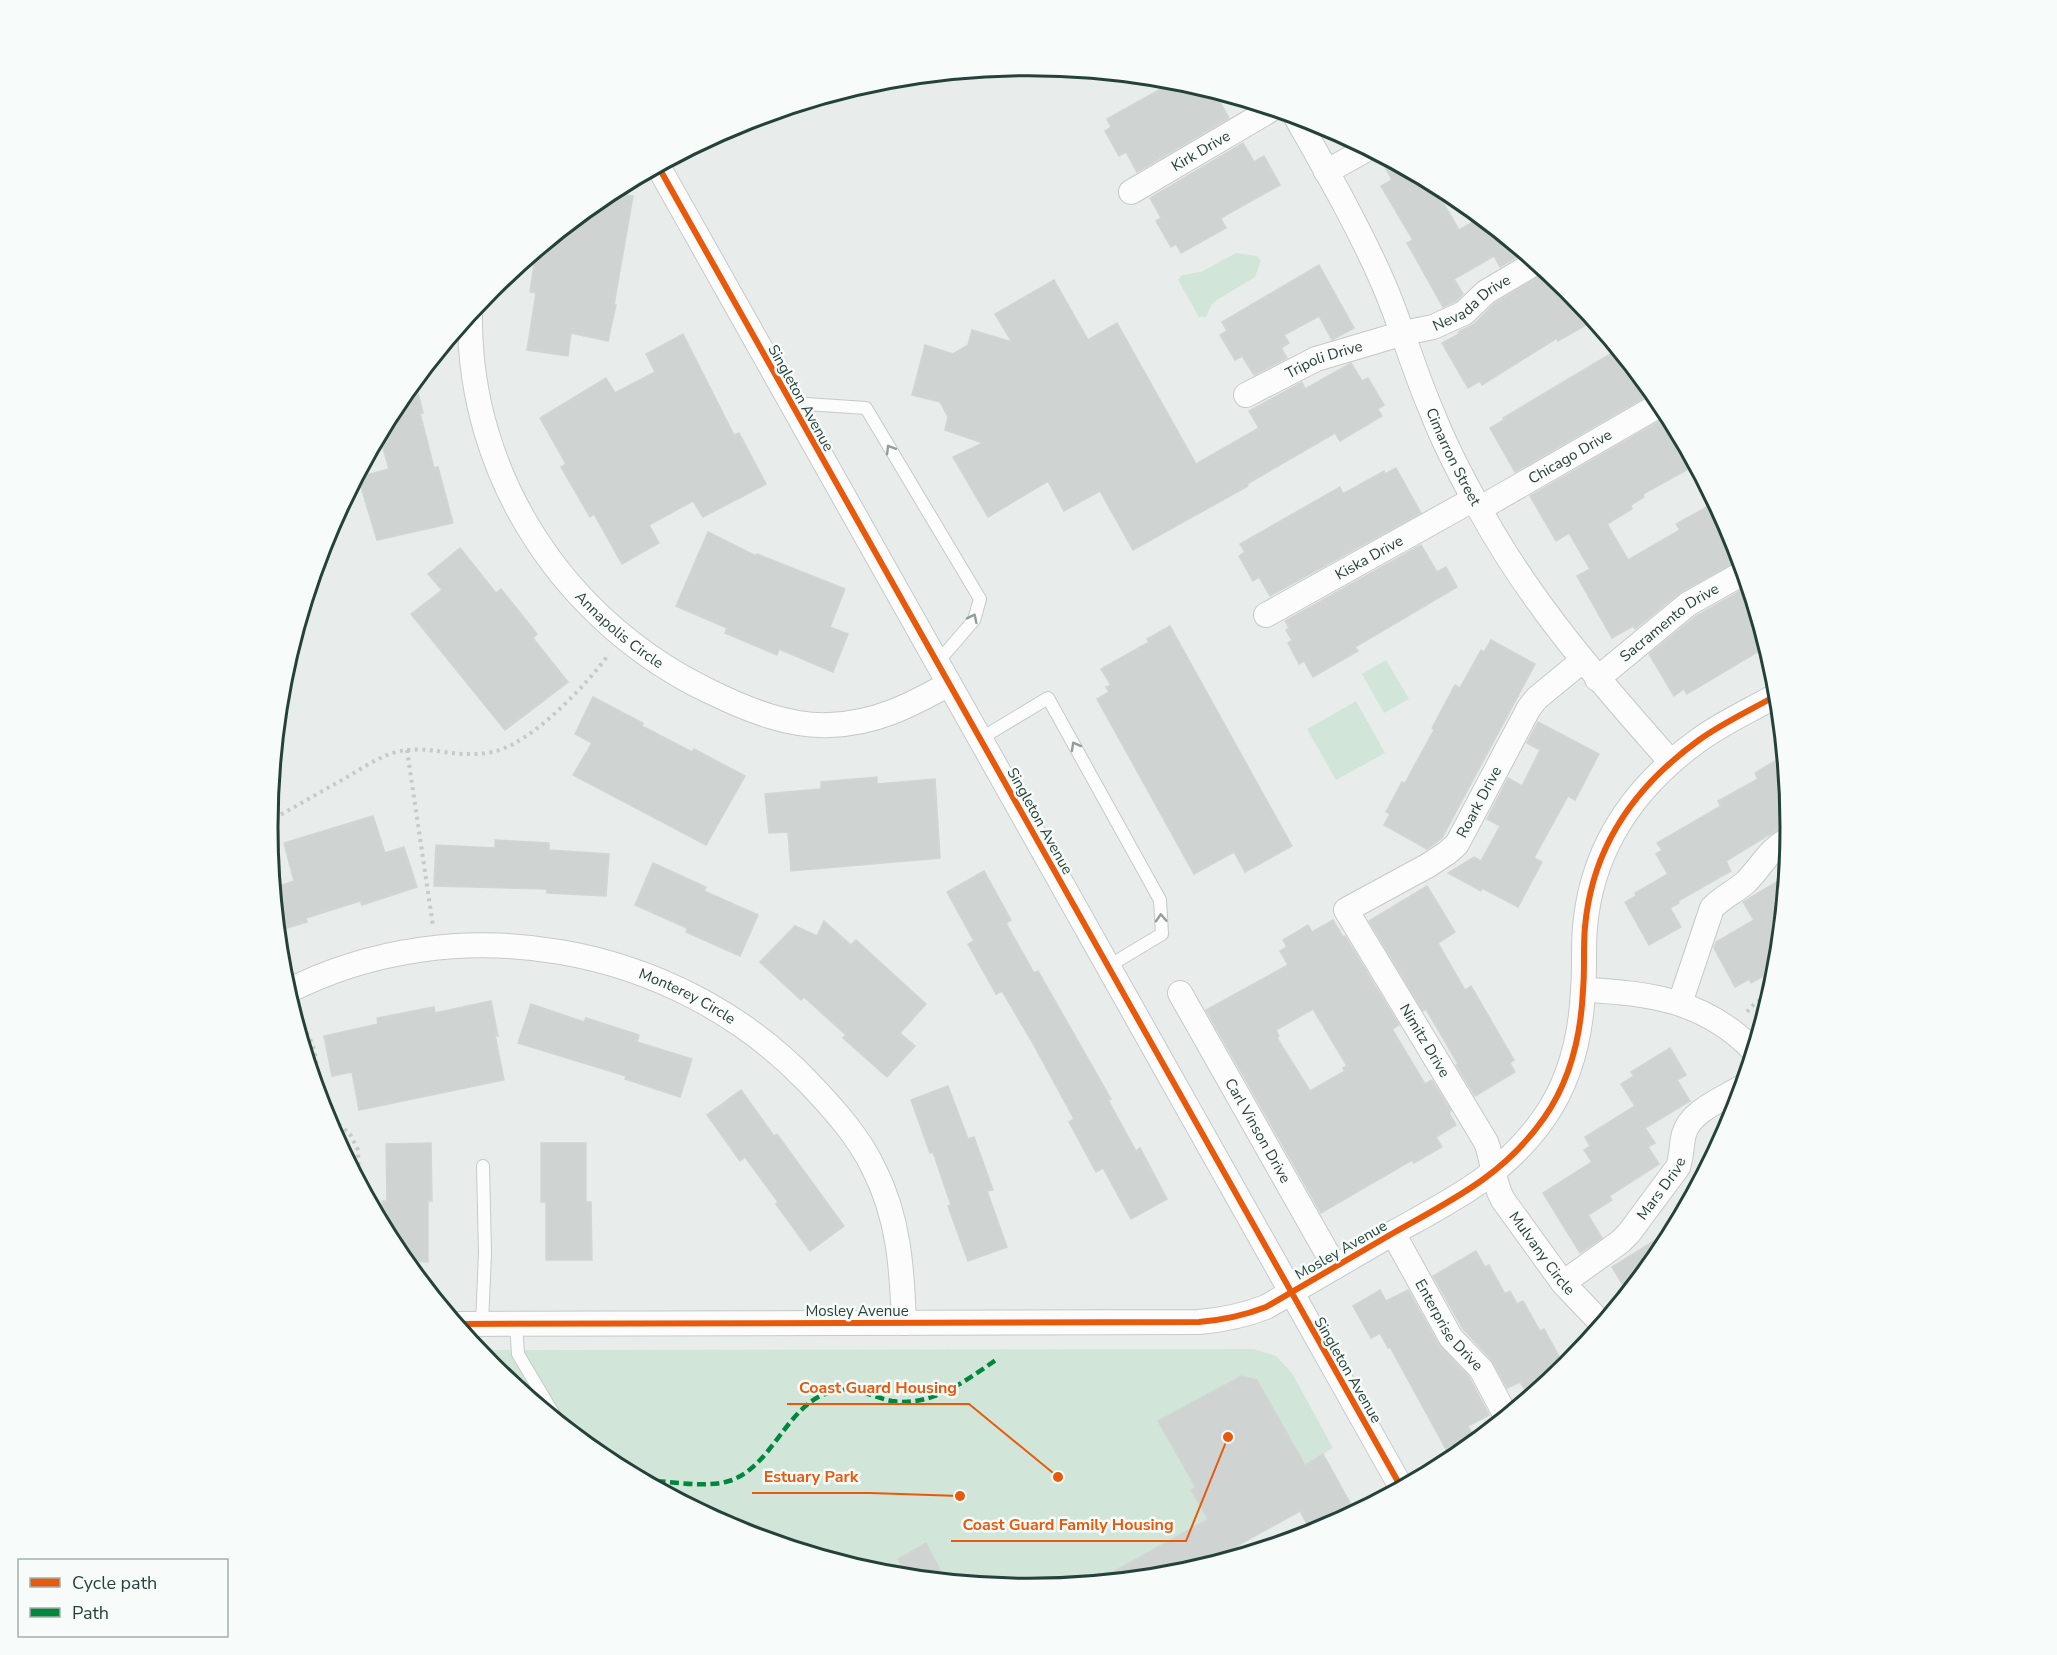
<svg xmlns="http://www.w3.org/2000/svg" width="2057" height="1655" viewBox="0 0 2057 1655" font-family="'Nunito Sans',sans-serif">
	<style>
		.green { fill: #d1e6d8 }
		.building { fill: #cfd4d2; stroke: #d1d6d4; stroke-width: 1.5; fill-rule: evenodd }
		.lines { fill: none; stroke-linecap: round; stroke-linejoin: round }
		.lane-casing { stroke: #c5cac8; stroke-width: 14 }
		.street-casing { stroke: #c5cac8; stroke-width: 26 }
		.path { stroke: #c3ccca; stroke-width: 4; stroke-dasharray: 3 4.5; stroke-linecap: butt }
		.lane { stroke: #fcfcfc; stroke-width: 12 }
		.street { stroke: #fcfcfc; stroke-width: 24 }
		.quiet { stroke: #00873e; stroke-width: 4.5; stroke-dasharray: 9 4.5; stroke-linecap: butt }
		.cycleway-casing { stroke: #f7fbf9; stroke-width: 10 }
		.cycleway { stroke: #e8590c; stroke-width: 6 }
		.oneway { stroke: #909f9b }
		.labels { text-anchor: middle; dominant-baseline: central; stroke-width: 5; stroke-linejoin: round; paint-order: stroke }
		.street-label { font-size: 15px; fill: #24423a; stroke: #f7fbf9 }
		.rim { fill: none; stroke: #24423a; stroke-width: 3 }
		.leader { fill: none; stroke: #e8590c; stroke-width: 2 }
		.callout-dot { fill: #e8590c; stroke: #f7fbf9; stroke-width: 2 }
		.callout-label { font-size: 16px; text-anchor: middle; font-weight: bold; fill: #e8590c; stroke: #f7fbf9; stroke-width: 5; stroke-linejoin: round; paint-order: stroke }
	</style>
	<rect width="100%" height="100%" fill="#e8edeb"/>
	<g class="green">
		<polygon points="1236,253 1257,256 1261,261 1255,277 1217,300 1212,304 1206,317 1199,317 1178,280 1182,275 1201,272"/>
		<polygon points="1386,660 1409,699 1384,713 1362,674"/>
		<polygon points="1356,701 1385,753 1336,780 1307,729"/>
		<polygon points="1254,1349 1276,1356 1292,1373 1333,1448 1095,1582 1028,1589 880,1574 737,1531 605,1460 490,1366 477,1350"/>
	</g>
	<g class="building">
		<polygon points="1175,81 1214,92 1229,118 1137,172 1126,152 1119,156 1105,131 1111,127 1107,119"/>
		<polygon points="1243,143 1254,162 1264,156 1280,185 1226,215 1221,219 1226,228 1181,253 1176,244 1171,247 1156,221 1161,218 1150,198"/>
		<polygon points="1379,156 1433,185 1459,230 1473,222 1466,209 1468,208 1523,253 1500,267 1494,256 1454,279 1463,294 1456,301 1443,307 1407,243 1413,240 1381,186 1392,180"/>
		<polygon points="610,192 633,196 614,305 616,305 608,341 571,333 568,356 527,350 536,293 530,292 536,251"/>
		<polygon points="1319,265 1354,328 1332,340 1319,316 1284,335 1289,343 1281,348 1287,358 1254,375 1242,356 1235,360 1220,335 1227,331 1222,322"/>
		<polygon points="1546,272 1567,289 1593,321 1558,341 1557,338 1482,385 1480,381 1468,388 1442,343 1459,334 1458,332 1474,324 1495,303"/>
		<polygon points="1054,280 1088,340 1117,323 1196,464 1259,428 1249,411 1302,382 1305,389 1351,363 1362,381 1368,378 1384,405 1378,409 1382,416 1340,441 1335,433 1247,484 1248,486 1133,550 1100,491 1064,511 1048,481 988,517 953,457 983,443 945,430 948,417 940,402 912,395 925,345 953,354 968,345 972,330 1012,342 995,314"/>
		<polygon points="683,334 734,435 739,433 766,484 703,517 693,501 649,525 659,543 622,564 594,514 590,517 561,467 566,464 540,418 606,378 615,393 655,372 646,354"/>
		<polygon points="1617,350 1652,393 1515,472 1490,428 1504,420 1503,418"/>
		<polygon points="415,381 423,413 420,413 434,468 438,467 453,523 377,540 358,477 389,469 379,434 396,404"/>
		<polygon points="1668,416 1694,466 1643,494 1644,497 1631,505 1632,509 1607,524 1628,560 1680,530 1676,524 1714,503 1732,536 1739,560 1681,592 1635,629 1633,626 1612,638 1577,576 1590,569 1569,533 1556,541 1530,496"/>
		<polygon points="1396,468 1421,513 1270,596 1259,577 1253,581 1239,556 1245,552 1240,544 1340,487 1343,494 1384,471 1385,474"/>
		<polygon points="708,532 756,556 757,554 845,589 830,627 848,634 833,672 779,649 777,655 725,633 727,628 676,606"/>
		<polygon points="1421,545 1437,572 1446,567 1457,587 1355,647 1358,651 1313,677 1304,661 1299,664 1288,643 1292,640 1286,630 1289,628 1285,621"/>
		<polygon points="460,548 496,593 501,589 537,634 533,638 568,682 505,730 411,614 442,590 428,574"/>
		<polygon points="1747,587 1766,647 1687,694 1684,689 1674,696 1649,654 1696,616"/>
		<polygon points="1170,626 1292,846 1245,872 1234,852 1194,874 1097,699 1109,692 1106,687 1111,685 1101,669 1149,642 1147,639"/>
		<polygon points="1491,640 1535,664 1442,838 1427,849 1384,825 1390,814 1386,812 1402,782 1405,783 1434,730 1432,728 1455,685 1460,688 1481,650 1484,652"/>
		<polygon points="593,697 643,723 642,726 692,752 694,749 745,776 706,845 573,775 592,743 575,734"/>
		<polygon points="1538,722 1599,754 1575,800 1568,796 1534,858 1542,862 1518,907 1482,888 1481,891 1448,873 1474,857 1481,861 1500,826 1487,819 1508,778 1522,786 1540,750 1527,743"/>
		<polygon points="1783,756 1790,825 1782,827 1726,861 1731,871 1678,901 1679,903 1670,908 1681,927 1649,945 1625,902 1636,896 1635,893 1668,874 1656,854 1662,850 1657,843 1721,806 1718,801 1758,779 1755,773"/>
		<polygon points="877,777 877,784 935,779 940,858 791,871 788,832 769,833 765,794 821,789 821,782"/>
		<polygon points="373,816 385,853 404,847 417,887 362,905 360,901 306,918 307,922 277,931 273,888 294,881 284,843"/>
		<polygon points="495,840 549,843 549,850 609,854 606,896 547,893 547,889 434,886 436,845 495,848"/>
		<polygon points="653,863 706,887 704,891 758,915 740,956 686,932 687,928 635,905"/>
		<polygon points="984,871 1011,920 1006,923 1034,973 1038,971 1111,1099 1108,1100 1136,1151 1140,1148 1167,1199 1131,1219 1103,1168 1096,1172 1069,1122 1074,1119 1031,1040 1002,991 996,994 968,944 974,941 947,892"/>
		<polygon points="1785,877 1779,942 1768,949 1776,964 1776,969 1751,983 1749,979 1735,987 1714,948 1716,942 1754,920 1743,902"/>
		<polygon points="1427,886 1455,932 1438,943 1465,990 1471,986 1514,1060 1510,1063 1515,1072 1475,1096 1456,1065 1458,1064 1426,1009 1423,1011 1369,921"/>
		<path d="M1333,920l10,17 2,-1 54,89 -7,4 33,55 7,-4 19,31 -2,2 7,12 -20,12 6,10 -28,16 -2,-3 -91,53 -115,-203 82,-45 -8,-14 7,-4 -4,-7 25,-15 4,7zM1313,1009l34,57 -4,2 2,3 -35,20 -33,-53 2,-2 -3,-6z"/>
		<polygon points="824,921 851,945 856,940 926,1004 900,1033 915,1046 887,1077 843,1038 846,1035 804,997 801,1000 760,962 795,926 817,936"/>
		<polygon points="491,1001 498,1036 495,1035 504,1080 359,1110 352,1072 332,1076 324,1036 378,1024 377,1018 434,1007 435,1013"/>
		<polygon points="531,1004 584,1022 586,1018 639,1035 637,1042 692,1059 680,1097 625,1079 626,1076 518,1043"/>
		<polygon points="1670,1048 1686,1075 1677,1080 1690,1101 1645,1128 1655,1143 1648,1147 1659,1164 1609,1196 1612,1200 1588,1215 1602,1238 1580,1253 1543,1193 1592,1162 1584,1150 1590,1146 1585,1137 1635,1106 1621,1084 1634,1076 1631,1072"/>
		<polygon points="948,1086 968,1139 974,1137 993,1190 987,1191 1007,1247 968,1261 948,1206 951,1205 933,1152 930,1153 911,1100"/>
		<polygon points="741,1090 774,1136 777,1134 844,1226 810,1251 776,1204 778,1202 745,1157 740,1161 707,1115"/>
		<polygon points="431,1143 432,1201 428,1201 428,1262 404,1261 395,1250 382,1226 382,1201 387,1201 386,1144"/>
		<polygon points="541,1143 586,1143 586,1202 591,1202 592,1260 546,1260 546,1202 541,1202"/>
		<polygon points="1673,1229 1661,1251 1627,1292 1612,1267"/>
		<polygon points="1476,1251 1485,1267 1489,1265 1505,1294 1510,1291 1517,1304 1523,1301 1540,1331 1544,1329 1565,1367 1543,1386 1542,1384 1527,1393 1520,1382 1507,1388 1491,1359 1463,1329 1433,1276"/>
		<polygon points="1380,1290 1386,1301 1408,1290 1439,1345 1469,1377 1489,1415 1468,1426 1473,1436 1447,1451 1390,1347 1388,1348 1380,1333 1371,1338 1353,1306"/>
		<polygon points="1241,1376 1257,1380 1305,1465 1323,1454 1355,1512 1312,1533 1300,1511 1197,1568 1177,1574 1095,1582 1208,1519 1191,1490 1196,1488 1158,1421"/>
		<polygon points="926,1543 940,1570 924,1579 908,1577 898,1559"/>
	</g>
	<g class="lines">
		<defs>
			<g id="lane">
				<polyline points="791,403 866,408 980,599 974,620 937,663"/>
				<polyline points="980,739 1048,698 1160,900 1162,934 1107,967"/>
				<polyline points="482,1324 485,1253 483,1166"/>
				<polyline points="516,1324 518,1354 559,1423"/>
				<polyline points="1282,1543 1290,1538 1291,1540"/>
			</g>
			<g id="street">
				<path id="s1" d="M1296,117c31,55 63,110 88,168 18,42 30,86 48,127 13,34 30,66 48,98 51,94 121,173 191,252"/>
				<polyline points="658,166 1401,1487"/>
				<polyline points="1326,172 1367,149"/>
				<path id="s2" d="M1131,192l141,-83"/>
				<path id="s3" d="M470,314c-2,163 96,310 243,379 35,17 77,34 117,32 47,-2 79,-19 119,-41"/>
				<path id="s4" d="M1246,395l70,-36 88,-26 29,-6 31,-14 22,-21 49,-29"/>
				<path id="s5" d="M1479,509l182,-105"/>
				<path id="s6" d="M1266,615l208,-116"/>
				<path id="s7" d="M1582,661l-45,37 -8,10 -72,136 -10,9 -20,13 -81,44 140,232c8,21 6,38 17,58l60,83 39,41"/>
				<path id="s8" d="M1597,679l91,-75 55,-31"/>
				<path d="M1583,990c65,2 123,11 170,60"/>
				<path id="s9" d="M286,992c172,-88 390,-48 522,90 25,26 51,55 66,87 25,49 28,100 30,154"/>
				<path id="s10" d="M1180,993l155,274"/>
				<path d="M1680,1003l32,-95c10,-11 23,-16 34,-26 16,-16 22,-32 43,-43"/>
				<path id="s11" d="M1393,1233l58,105 30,31 25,47"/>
				<path id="s12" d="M1563,1283l57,-41 9,-9 49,-66c4,-11 3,-22 6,-33 6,-23 39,-35 58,-47"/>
				<path d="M456,1324l743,-2c23,-2 44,-6 67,-15 43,-25 86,-50 129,-75 59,-33 109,-57 149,-114 26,-37 37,-83 39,-128 2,-21 0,-42 2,-63 7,-80 50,-141 114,-187 23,-17 52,-30 78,-45"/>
			</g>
		</defs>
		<use href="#lane" class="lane-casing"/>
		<use href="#street" class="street-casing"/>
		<g class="path">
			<polyline points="407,750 433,926"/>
			<polyline points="269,806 276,779 277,727"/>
			<path d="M268,822c26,-15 53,-30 79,-45 16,-9 31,-20 49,-25 30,-7 49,3 77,2 14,0 28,-3 40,-10 34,-18 73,-59 96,-90"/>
			<polyline points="1747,1012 1755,1003 1770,994"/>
			<path d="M296,1022c23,16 21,49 22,74"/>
			<polyline points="322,1109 350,1134 358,1150 359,1182"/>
			<polyline points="436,1300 446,1300"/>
		</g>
		<use href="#lane" class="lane"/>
		<use href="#street" class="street"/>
		<path class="quiet" d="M643,1481c28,-1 59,8 86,0 44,-14 56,-75 101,-89 22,-8 41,5 62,9 40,6 73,-20 104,-41"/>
		<defs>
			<g id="cycleway">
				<polyline points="658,166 1401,1487"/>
				<path d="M456,1324l743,-2c23,-2 44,-6 67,-15 43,-25 86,-50 129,-75 59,-33 109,-57 149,-114 26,-37 37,-83 39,-128 2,-21 0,-42 2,-63 7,-80 50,-141 114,-187 23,-17 52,-30 78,-45"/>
			</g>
		</defs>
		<use href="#cycleway" class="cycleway-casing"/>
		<use href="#cycleway" class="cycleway"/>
	</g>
	<defs><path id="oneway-chevron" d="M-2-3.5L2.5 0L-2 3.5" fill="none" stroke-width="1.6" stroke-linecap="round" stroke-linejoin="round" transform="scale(1.5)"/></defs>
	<g class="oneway">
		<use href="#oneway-chevron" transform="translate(890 449) rotate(-121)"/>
		<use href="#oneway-chevron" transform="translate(973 618) rotate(-64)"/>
		<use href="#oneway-chevron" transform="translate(1075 746) rotate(-119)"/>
		<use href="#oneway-chevron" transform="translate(1161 918) rotate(-93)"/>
	</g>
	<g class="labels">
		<g class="street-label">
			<text stroke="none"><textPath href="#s2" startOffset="81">Kirk Drive</textPath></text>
			<text stroke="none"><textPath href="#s4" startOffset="246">Nevada Drive</textPath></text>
			<text stroke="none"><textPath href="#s4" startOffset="86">Tripoli Drive</textPath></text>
			<text transform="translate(801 398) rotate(61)">Singleton Avenue</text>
			<text stroke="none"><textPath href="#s5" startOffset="105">Chicago Drive</textPath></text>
			<text stroke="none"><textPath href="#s1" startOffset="375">Cimarron Street</textPath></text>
			<text stroke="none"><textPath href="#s6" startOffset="118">Kiska Drive</textPath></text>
			<text stroke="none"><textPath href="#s8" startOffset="92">Sacramento Drive</textPath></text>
			<text stroke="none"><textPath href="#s3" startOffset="362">Annapolis Circle</textPath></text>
			<text transform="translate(1479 802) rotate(-62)">Roark Drive</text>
			<text transform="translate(1040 821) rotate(61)">Singleton Avenue</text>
			<text stroke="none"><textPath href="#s9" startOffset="417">Monterey Circle</textPath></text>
			<text stroke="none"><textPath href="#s7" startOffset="507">Nimitz Drive</textPath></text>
			<text stroke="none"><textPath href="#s10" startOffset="158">Carl Vinson Drive</textPath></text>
			<text stroke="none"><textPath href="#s12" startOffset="138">Mars Drive</textPath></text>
			<text transform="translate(1341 1250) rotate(-30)">Mosley Avenue</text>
			<text stroke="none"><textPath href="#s7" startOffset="752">Mulvany Circle</textPath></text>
			<text x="857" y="1311">Mosley Avenue</text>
			<text stroke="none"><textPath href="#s11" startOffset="108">Enterprise Drive</textPath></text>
			<text transform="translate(1348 1370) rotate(60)">Singleton Avenue</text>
		</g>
	</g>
	<path d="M0 0H2057V1655H0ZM278 827a751 751 0 1 1 1502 0a751 751 0 1 1-1502 0Z" fill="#f7fbf9" fill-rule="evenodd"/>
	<path class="rim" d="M278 827a751 751 0 1 1 1502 0a751 751 0 1 1-1502 0Z"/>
	<path class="leader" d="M1058 1477L969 1404H787M960 1496L870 1493H752M1228 1437L1186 1541H951"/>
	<g class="callout-dot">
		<circle cx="1058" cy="1477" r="6"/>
		<circle cx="960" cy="1496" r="6"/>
		<circle cx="1228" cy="1437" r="6"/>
	</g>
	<g class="callout-label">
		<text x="878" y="1393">Coast Guard Housing</text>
		<text x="811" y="1482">Estuary Park</text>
		<text x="1068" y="1530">Coast Guard Family Housing</text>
	</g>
	<rect x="18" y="1559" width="210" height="78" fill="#f7fbf9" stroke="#a3b1ad" stroke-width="1.5"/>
	<rect x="30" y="1578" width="30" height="9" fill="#e8590c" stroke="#a3b1ad" stroke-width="1.5"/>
	<text x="72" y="1589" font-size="18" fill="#24423a">Cycle path</text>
	<rect x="30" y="1608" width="30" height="9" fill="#00873e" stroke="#a3b1ad" stroke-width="1.5"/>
	<text x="72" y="1619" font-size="18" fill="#24423a">Path</text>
</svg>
